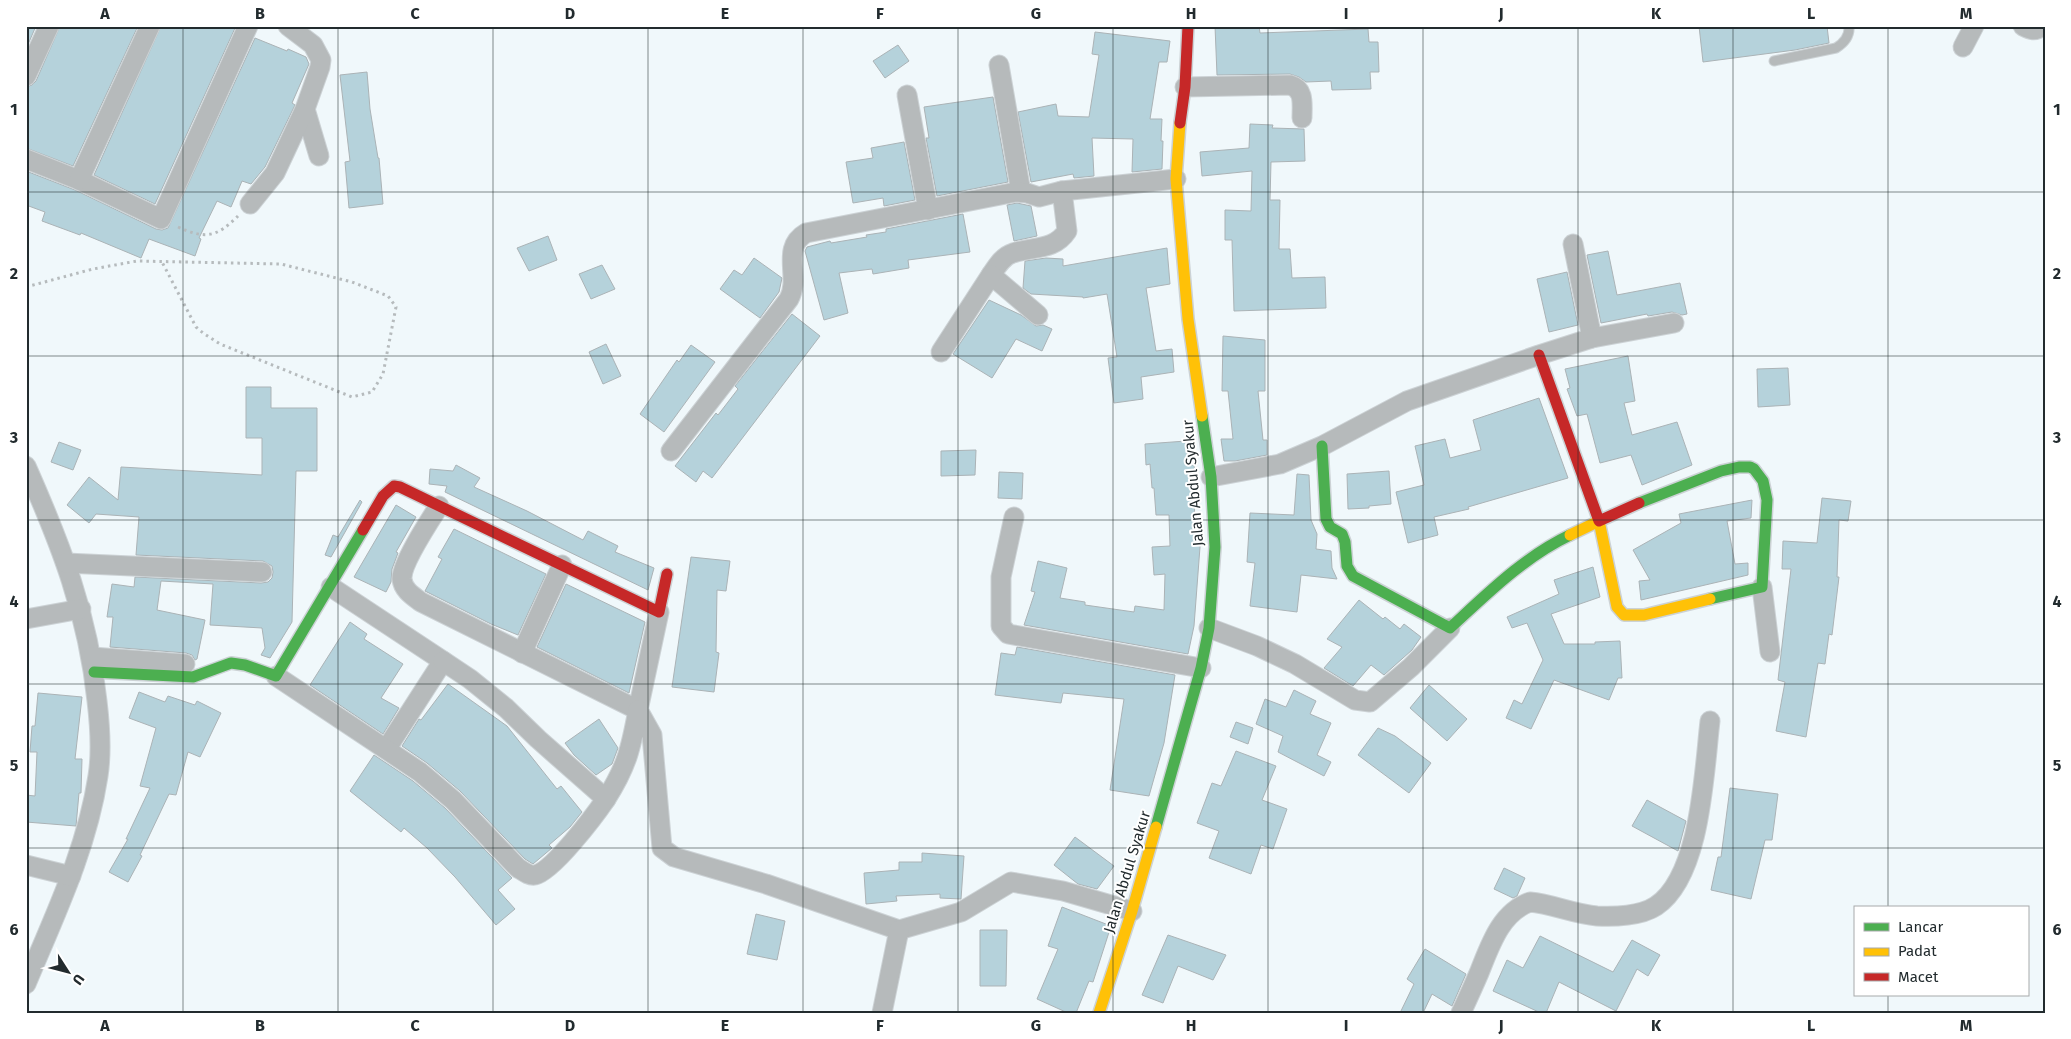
<svg xmlns="http://www.w3.org/2000/svg" width="2071" height="1039" viewBox="0 0 2071 1039" font-family="'Fira Sans',sans-serif">
	<style>
		.building { fill: #b5d2db; stroke: #abb3b6 }
		.lines { fill: none; stroke-linecap: round; stroke-linejoin: round }
		.lane-casing { stroke: #ccd2d5; stroke-width: 11 }
		.street-casing { stroke: #ccd2d5; stroke-width: 21 }
		.fast-casing { stroke: #ccd2d5; stroke-width: 14 }
		.slow-casing { stroke: #ccd2d5; stroke-width: 14 }
		.jam-casing { stroke: #ccd2d5; stroke-width: 14 }
		.path { stroke: #b6bbbd; stroke-width: 3; stroke-dasharray: 2.5 4; stroke-linecap: butt }
		.lane { stroke: #b6babb; stroke-width: 9 }
		.street { stroke: #b6babb; stroke-width: 19 }
		.fast { stroke: #4caf50; stroke-width: 11 }
		.slow { stroke: #ffc107; stroke-width: 11 }
		.jam { stroke: #c62828; stroke-width: 11 }
		.grid { fill: none; stroke: #222b2e; stroke-width: 1; stroke-opacity: 0.55 }
		.labels { text-anchor: middle; dominant-baseline: central; stroke-width: 4; stroke-linejoin: round; paint-order: stroke }
		.street-label { font-size: 15px; fill: #222b2e; stroke: #fff }
		.neatline { fill: none; stroke: #222b2e; stroke-width: 2 }
		.grid-label { font-size: 16px; text-anchor: middle; font-weight: bold; fill: #222b2e }
	</style>
	<rect width="100%" height="100%" fill="#f0f8fb"/>
	<g class="building">
		<polygon points="26,26 36,26 26,49"/>
		<polygon points="60,26 138,26 73,166 26,148 26,87 32,85 36,81"/>
		<polygon points="161,26 236,26 155,204 94,175"/>
		<polygon points="1215,26 1259,26 1260,33 1368,29 1369,42 1378,42 1379,72 1370,72 1371,89 1332,90 1331,81 1306,82 1299,77 1290,74 1217,75"/>
		<polygon points="1699,26 1827,26 1829,43 1795,50 1703,62"/>
		<polygon points="1095,32 1170,41 1167,62 1159,62 1150,119 1162,119 1161,141 1163,141 1162,169 1132,172 1133,139 1092,138 1094,176 1074,178 1073,174 1031,182 1018,112 1056,104 1058,116 1089,117 1099,55 1092,54"/>
		<polygon points="255,38 287,51 288,49 306,57 309,64 292,103 295,105 265,167 251,184 242,181 231,207 217,201 199,238 201,239 195,256 149,239 141,258 81,233 80,235 42,221 45,212 26,205 26,171 75,190 156,229 162,230 168,228"/>
		<polygon points="898,45 909,61 885,78 873,61"/>
		<polygon points="367,72 370,109 378,158 379,158 383,204 349,208 345,162 350,161 340,75"/>
		<polygon points="993,97 1008,182 937,196 926,138 929,138 924,107"/>
		<polygon points="1250,124 1273,125 1272,128 1304,129 1305,161 1271,162 1270,200 1280,200 1279,249 1290,249 1292,278 1325,277 1326,308 1234,311 1232,240 1225,240 1225,210 1251,211 1252,171 1202,176 1200,152 1249,148"/>
		<polygon points="904,142 915,200 884,206 883,198 853,203 846,162 873,158 871,148"/>
		<polygon points="1017,203 1031,206 1037,236 1014,241 1007,205"/>
		<polygon points="963,214 970,252 908,260 909,268 873,274 872,269 839,273 848,313 824,320 805,251 807,247 830,241 831,243 867,237 866,235 886,232 886,229"/>
		<polygon points="548,236 557,260 529,271 517,248"/>
		<polygon points="1167,248 1170,284 1146,288 1156,351 1172,349 1174,372 1141,377 1143,399 1114,403 1108,358 1117,357 1107,294 1083,298 1083,297 1031,294 1023,288 1025,261 1046,258 1063,259 1063,266"/>
		<polygon points="1608,251 1617,295 1680,283 1687,314 1682,315 1672,312 1648,316 1647,314 1601,323 1587,255"/>
		<polygon points="754,258 782,278 779,292 760,318 720,289 734,270 742,275"/>
		<polygon points="602,265 615,289 591,299 579,274"/>
		<polygon points="1567,272 1578,325 1549,332 1537,279"/>
		<polygon points="989,300 1021,315 1036,326 1043,325 1052,329 1042,351 1016,339 992,378 953,354"/>
		<polygon points="792,314 820,336 712,478 703,471 696,482 675,466 716,413 718,415 738,389 735,386"/>
		<polygon points="1223,336 1265,340 1265,391 1258,391 1263,440 1267,440 1267,455 1235,461 1224,461 1221,439 1233,439 1228,391 1222,391"/>
		<polygon points="606,344 621,376 603,384 589,352"/>
		<polygon points="691,345 715,362 664,432 640,414 677,360 679,362"/>
		<polygon points="1628,356 1635,401 1624,403 1632,435 1677,422 1692,465 1642,485 1631,455 1600,463 1587,414 1577,416 1567,389 1570,388 1565,369"/>
		<polygon points="1788,368 1790,405 1758,407 1757,369"/>
		<polygon points="246,387 271,387 271,408 317,408 317,471 296,471 292,622 270,658 261,655 265,648 262,628 210,625 213,584 161,581 157,610 205,620 197,659 195,660 192,655 186,653 110,647 113,617 107,617 112,584 134,587 135,577 261,583 268,582 272,578 273,572 272,566 263,561 136,555 139,517 96,514 89,523 67,505 89,477 118,500 121,467 262,475 262,438 246,438"/>
		<polygon points="1539,398 1568,478 1468,507 1469,509 1434,517 1438,535 1408,543 1396,492 1424,485 1415,446 1445,439 1450,458 1481,450 1473,420"/>
		<polygon points="1186,441 1188,465 1194,465 1196,479 1196,482 1193,483 1195,520 1198,520 1200,547 1194,626 1188,654 1024,625 1035,592 1031,591 1038,561 1067,568 1060,598 1085,602 1085,605 1134,612 1135,606 1164,610 1165,574 1154,575 1152,547 1170,546 1169,515 1156,515 1154,488 1152,488 1150,464 1146,465 1145,444"/>
		<polygon points="59,442 81,450 73,470 51,462"/>
		<polygon points="976,450 975,475 941,476 941,451"/>
		<polygon points="456,465 480,478 474,487 527,511 583,540 588,531 618,546 615,552 654,568 648,590 445,492 447,486 429,484 430,469 453,471"/>
		<polygon points="1389,471 1391,504 1369,506 1369,508 1348,509 1347,474"/>
		<polygon points="999,472 1023,473 1022,499 998,498"/>
		<polygon points="1297,474 1309,475 1311,520 1317,534 1316,549 1331,551 1332,568 1337,579 1301,575 1297,612 1250,606 1255,563 1247,562 1250,513 1294,515"/>
		<polygon points="1822,498 1851,501 1848,521 1839,520 1837,577 1839,577 1832,635 1829,634 1825,664 1818,663 1806,737 1776,731 1785,682 1778,680 1791,569 1782,569 1783,541 1817,543"/>
		<polygon points="360,500 362,502 331,557 325,555 333,535 338,537"/>
		<polygon points="1752,500 1751,518 1727,521 1735,564 1748,563 1748,575 1641,600 1639,581 1650,580 1633,550 1681,523 1679,514"/>
		<polygon points="396,505 416,517 396,552 398,553 392,569 391,582 386,592 354,577"/>
		<polygon points="454,529 546,574 518,635 491,624 425,591 442,559 438,557"/>
		<polygon points="691,557 730,561 726,591 717,590 716,652 719,653 714,692 672,687"/>
		<polygon points="1593,567 1600,597 1551,614 1564,644 1595,644 1595,642 1620,641 1622,678 1618,678 1609,700 1554,680 1531,729 1506,718 1514,700 1522,704 1543,660 1527,623 1512,628 1507,617 1559,594 1554,580"/>
		<polygon points="566,584 645,622 629,693 537,647"/>
		<polygon points="1359,600 1383,619 1385,617 1400,629 1404,624 1421,637 1412,650 1384,675 1371,665 1353,686 1324,668 1342,647 1327,639"/>
		<polygon points="350,622 367,634 364,639 403,664 381,698 399,708 383,734 310,685"/>
		<polygon points="1017,647 1175,675 1164,743 1149,796 1110,790 1124,699 1063,693 1061,703 995,695 1001,653 1015,655"/>
		<polygon points="448,684 507,726 557,789 561,786 582,812 570,827 549,845 552,848 533,864 525,859 460,791 427,763 402,746 419,719 421,720"/>
		<polygon points="1429,685 1467,719 1447,741 1410,708"/>
		<polygon points="1294,690 1316,701 1310,714 1331,723 1317,755 1331,762 1324,776 1278,752 1283,736 1256,724 1265,699 1286,707"/>
		<polygon points="139,692 165,702 168,696 195,705 197,701 221,713 200,757 188,752 176,795 169,794 140,855 142,856 128,882 109,872 128,839 126,839 150,788 140,786 156,728 129,718"/>
		<polygon points="38,693 82,697 75,759 82,759 81,793 79,793 76,826 26,822 26,795 35,796 37,752 30,752 32,726 35,726"/>
		<polygon points="599,719 618,748 612,764 596,775 574,755 565,743"/>
		<polygon points="1236,722 1253,728 1248,744 1230,737"/>
		<polygon points="1378,728 1395,736 1431,763 1409,793 1358,755"/>
		<polygon points="1236,751 1276,766 1262,800 1287,809 1273,849 1261,845 1251,874 1209,858 1219,831 1197,823 1212,783 1221,786"/>
		<polygon points="374,755 413,781 445,808 512,878 498,890 515,909 496,925 455,877 427,848 404,828 401,832 350,791"/>
		<polygon points="1730,788 1778,794 1772,840 1765,840 1751,899 1711,890 1718,857 1721,857"/>
		<polygon points="1647,800 1686,821 1678,851 1632,826"/>
		<polygon points="1075,837 1114,866 1097,889 1078,884 1054,865"/>
		<polygon points="922,853 964,856 961,899 940,898 940,894 896,896 897,901 866,904 864,873 899,870 899,862 922,862"/>
		<polygon points="1504,868 1525,878 1517,896 1513,898 1494,889"/>
		<polygon points="1062,907 1111,926 1093,982 1089,981 1076,1013 1068,1013 1037,999 1058,949 1048,946"/>
		<polygon points="756,914 785,921 777,960 747,954"/>
		<polygon points="980,930 1007,930 1006,986 980,986"/>
		<polygon points="1168,935 1226,955 1213,980 1178,966 1163,1003 1142,995"/>
		<polygon points="1540,936 1613,972 1632,940 1660,955 1648,976 1637,969 1616,1011 1559,982 1546,1013 1541,1013 1493,991 1507,960 1523,968"/>
		<polygon points="1425,949 1466,974 1452,1006 1432,994 1423,1013 1400,1013 1414,984 1407,979"/>
	</g>
	<g class="lines">
		<defs>
			<path id="lane" d="M1774,61l62,-13c8,-5 14,-12 13,-22"/>
			<g id="street">
				<path d="M2023,26c8,4 12,6 19,0"/>
				<polyline points="1963,47 1974,26"/>
				<polyline points="999,65 1021,192"/>
				<polyline points="26,76 49,26"/>
				<path d="M1185,87l105,-2c15,4 12,20 12,33"/>
				<polyline points="907,95 928,210"/>
				<polyline points="305,109 319,156"/>
				<polyline points="26,159 79,180 161,219 248,26"/>
				<polyline points="79,180 150,26"/>
				<polyline points="250,204 275,173 305,109 320,67 321,60 313,45 288,26"/>
				<polyline points="1573,244 1592,338"/>
				<path d="M1038,315l-47,-40c6,-9 12,-19 22,-22 20,-7 41,-2 54,-22l-5,-40"/>
				<polyline points="941,352 991,275"/>
				<path d="M671,451l118,-152c12,-22 -9,-51 17,-66l210,-41 11,1 12,4 23,-6 114,-12"/>
				<path d="M26,466c35,79 62,148 71,235 3,25 5,50 1,75 -11,73 -44,141 -72,208"/>
				<polyline points="1211,477 1280,464 1322,446 1407,401 1539,355 1592,338 1674,323"/>
				<path d="M439,506c-9,14 -38,58 -37,73 1,11 11,17 19,23l217,108 21,-98"/>
				<polyline points="1014,517 1001,577 1001,626 1008,634 1201,668"/>
				<polyline points="66,563 262,572"/>
				<polyline points="331,587 443,661 387,748"/>
				<polyline points="1762,587 1770,652"/>
				<polyline points="26,619 81,609"/>
				<polyline points="1209,628 1257,646 1295,664 1355,700 1370,702 1411,667 1450,628"/>
				<polyline points="522,653 562,565"/>
				<polyline points="92,657 185,664"/>
				<path d="M276,676l144,96 33,28 65,68c5,3 11,8 17,7 18,-4 60,-60 71,-76l-68,-60 -32,-31 -36,-29 -27,-18"/>
				<polyline points="638,710 652,735 662,848 674,857 766,884 899,930 961,912 1011,882 1063,891 1132,911"/>
				<path d="M606,799c21,-33 25,-51 32,-89"/>
				<polyline points="26,865 71,876"/>
				<polyline points="882,1013 899,930"/>
				<path d="M1461,1013c6,-13 12,-26 18,-40 11,-27 21,-60 51,-71 22,2 44,12 67,14 17,1 44,0 59,-10 45,-30 48,-134 54,-185"/>
			</g>
			<g id="fast">
				<path d="M1322,446l4,73 4,8 12,7 3,8 2,24 6,10 97,52c38,-35 74,-71 120,-93"/>
				<polyline points="1639,503 1721,471 1739,467 1750,467 1754,469 1763,481 1767,500 1762,587 1710,599"/>
				<polyline points="94,672 193,677 231,663 245,665 276,676 363,530"/>
				<polyline points="1156,827 1201,668 1209,628 1215,547 1211,477 1202,416"/>
			</g>
			<g id="slow">
				<polyline points="1180,123 1176,179 1188,319 1202,416"/>
				<polyline points="1570,535 1599,521 1617,607 1624,615 1644,615 1710,599"/>
				<polyline points="1099,1013 1132,911 1156,827"/>
			</g>
			<g id="jam">
				<polyline points="1180,123 1185,87 1188,26"/>
				<polyline points="1539,355 1599,521 1639,503"/>
				<polyline points="363,530 383,496 394,486 400,487 659,612 667,574"/>
			</g>
		</defs>
		<use href="#lane" class="lane-casing"/>
		<use href="#street" class="street-casing"/>
		<use href="#fast" class="fast-casing"/>
		<use href="#slow" class="slow-casing"/>
		<use href="#jam" class="jam-casing"/>
		<g class="path">
			<path d="M178,227c27,12 38,11 60,-11"/>
			<polyline points="26,287 93,269 137,261 281,264 352,282 388,296 396,307 383,374 372,392 352,397 220,344 203,333 196,327 162,262"/>
		</g>
		<use href="#lane" class="lane"/>
		<use href="#street" class="street"/>
		<use href="#fast" class="fast"/>
		<use href="#slow" class="slow"/>
		<use href="#jam" class="jam"/>
	</g>
	<path class="grid" d="M183,26v987M338,26v987M493,26v987M648,26v987M803,26v987M958,26v987M1113,26v987M1268,26v987M1423,26v987M1578,26v987M1733,26v987M1888,26v882M26,192h2019M26,356h2019M26,520h2019M26,684h2019M26,848h2019M1888,995v18"/>
	<g class="labels">
		<g class="street-label">
			<text transform="translate(1193 483) rotate(-95)">Jalan Abdul Syakur</text>
			<text transform="translate(1127 872) rotate(-73)">Jalan Abdul Syakur</text>
		</g>
	</g>
	<rect width="2071" height="1039" fill="none" stroke="#ffffff" stroke-width="55"/>
	<rect x="1854" y="906" width="175" height="90" fill="#ffffff" stroke="#a7aaab"/>
	<rect x="1864" y="923" width="25" height="8" fill="#4caf50" stroke="#a7aaab"/>
	<text x="1898" y="932" font-size="15" fill="#222b2e">Lancar</text>
	<rect x="1864" y="948" width="25" height="8" fill="#ffc107" stroke="#a7aaab"/>
	<text x="1898" y="956" font-size="15" fill="#222b2e">Padat</text>
	<rect x="1864" y="973" width="25" height="8" fill="#c62828" stroke="#a7aaab"/>
	<text x="1898" y="982" font-size="15" fill="#222b2e">Macet</text>
	<g transform="translate(68 972) rotate(126)" stroke="#ffffff" stroke-width="4" paint-order="stroke">
	<path d="M0-4L9 19L0 12L-9 19Z" fill="#222b2e"/>
	<text y="-8" font-size="14" font-weight="bold" text-anchor="middle" fill="#222b2e">U</text>
	</g>
	<rect x="28" y="28" width="2016" height="984" class="neatline"/>
	<g class="grid-label">
		<text x="105" y="19">A</text>
		<text x="260" y="19">B</text>
		<text x="415" y="19">C</text>
		<text x="570" y="19">D</text>
		<text x="725" y="19">E</text>
		<text x="880" y="19">F</text>
		<text x="1036" y="19">G</text>
		<text x="1191" y="19">H</text>
		<text x="1346" y="19">I</text>
		<text x="1501" y="19">J</text>
		<text x="1656" y="19">K</text>
		<text x="1811" y="19">L</text>
		<text x="1966" y="19">M</text>
		<text x="14" y="115">1</text>
		<text x="2057" y="115">1</text>
		<text x="14" y="279">2</text>
		<text x="2057" y="279">2</text>
		<text x="14" y="443">3</text>
		<text x="2057" y="443">3</text>
		<text x="14" y="607">4</text>
		<text x="2057" y="607">4</text>
		<text x="14" y="771">5</text>
		<text x="2057" y="771">5</text>
		<text x="14" y="935">6</text>
		<text x="2057" y="935">6</text>
		<text x="105" y="1031">A</text>
		<text x="260" y="1031">B</text>
		<text x="415" y="1031">C</text>
		<text x="570" y="1031">D</text>
		<text x="725" y="1031">E</text>
		<text x="880" y="1031">F</text>
		<text x="1036" y="1031">G</text>
		<text x="1191" y="1031">H</text>
		<text x="1346" y="1031">I</text>
		<text x="1501" y="1031">J</text>
		<text x="1656" y="1031">K</text>
		<text x="1811" y="1031">L</text>
		<text x="1966" y="1031">M</text>
	</g>
</svg>
